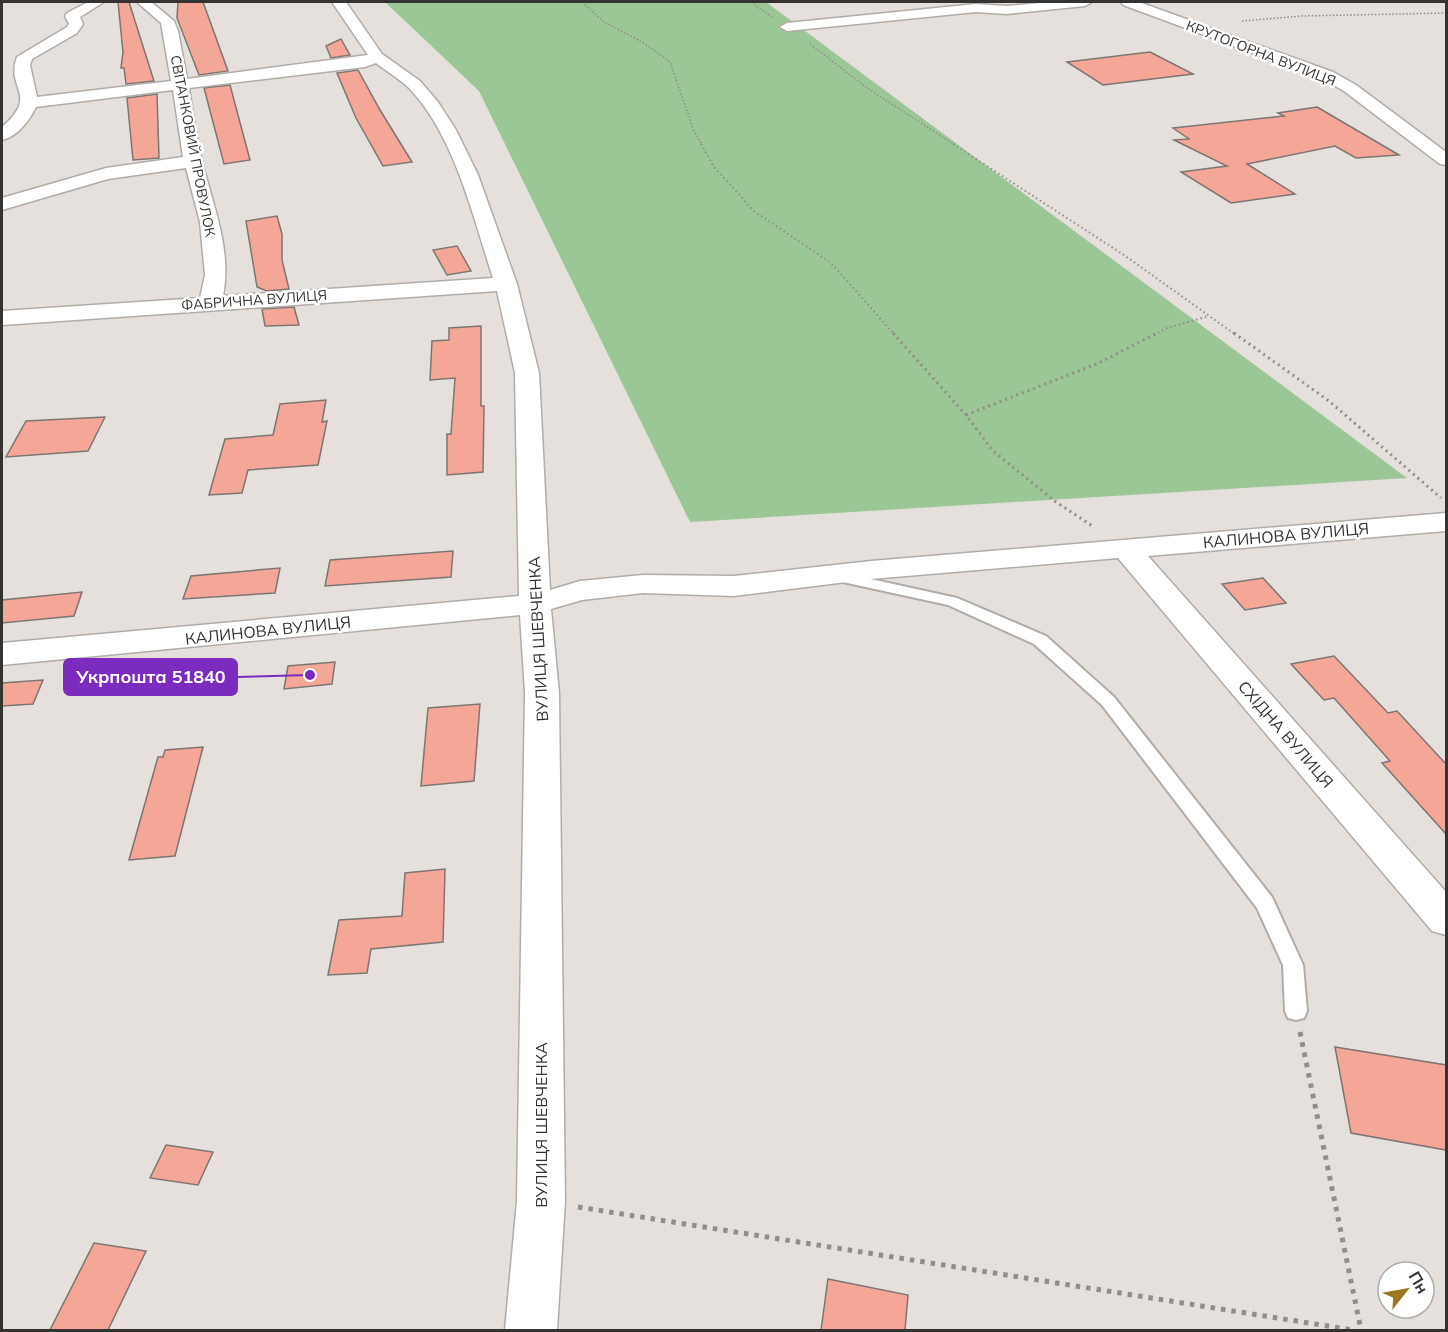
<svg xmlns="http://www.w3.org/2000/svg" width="1448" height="1332" viewBox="0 0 1448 1332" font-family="Mulish,sans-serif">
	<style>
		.green { fill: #9bc696 }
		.building { fill: #f5a797; stroke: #7c7574; stroke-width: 1.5 }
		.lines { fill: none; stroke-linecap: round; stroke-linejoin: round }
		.lane-casing { stroke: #b1aca7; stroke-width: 4 }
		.street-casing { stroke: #b1aca7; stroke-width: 3 }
		.path-far3 { stroke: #918d89; stroke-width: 1.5; stroke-dasharray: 1.5 2; stroke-linecap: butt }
		.path-far2 { stroke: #918d89; stroke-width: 2; stroke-dasharray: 1.5 3; stroke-linecap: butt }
		.path-far1 { stroke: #918d89; stroke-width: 3; stroke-dasharray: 2 4; stroke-linecap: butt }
		.path { stroke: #918d89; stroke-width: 5; stroke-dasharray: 4.5 6; stroke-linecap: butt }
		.lane { fill: #fff; fill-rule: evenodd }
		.street { fill: #fff; fill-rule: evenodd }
		.labels { text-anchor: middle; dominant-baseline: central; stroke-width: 5; stroke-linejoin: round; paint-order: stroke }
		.far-street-label { font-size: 14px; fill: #353331; stroke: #fff }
		.street-label { font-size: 16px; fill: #353331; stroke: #fff }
		.leader { fill: none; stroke: #7b2cbf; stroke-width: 2 }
		.callout-dot { fill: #7b2cbf; stroke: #fff; stroke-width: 2 }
		.callout { fill: #7b2cbf; stroke: #7b2cbf; stroke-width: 2 }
		.callout-label { font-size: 18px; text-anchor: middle; font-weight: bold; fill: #fff }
	</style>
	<rect width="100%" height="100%" fill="#e5e0db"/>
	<polygon class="green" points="385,2 766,2 1407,478 690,522 479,91"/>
	<g class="building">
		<polygon points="118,2 129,2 154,81 126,84 124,68 121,68 123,52"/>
		<polygon points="178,2 203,2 228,71 199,75 177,18"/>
		<polygon points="341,39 350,55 331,58 326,46"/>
		<polygon points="1150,52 1193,74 1103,85 1067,62"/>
		<polygon points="358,70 380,110 412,162 383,166 356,118 337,73"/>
		<polygon points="230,85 250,160 224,164 204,88"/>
		<polygon points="157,94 159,158 133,160 127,98"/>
		<polygon points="1317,107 1399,155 1356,158 1335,146 1247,164 1295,194 1231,203 1181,172 1227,166 1174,140 1189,139 1173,128 1284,116 1278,113"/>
		<polygon points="277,216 282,234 282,260 289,289 267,291 257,287 246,221"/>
		<polygon points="457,246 471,271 447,275 433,250"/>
		<polygon points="294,307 299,325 265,326 262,309"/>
		<polygon points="481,326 481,406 484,406 483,472 447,475 447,434 451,434 455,378 430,380 432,341 449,340 449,328"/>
		<polygon points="326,400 322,422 327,421 318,465 248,470 242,493 209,495 225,439 273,435 280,404"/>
		<polygon points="105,417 88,451 6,457 26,421"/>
		<polygon points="453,551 451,577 325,586 330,560"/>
		<polygon points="280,568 275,593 183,599 191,576"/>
		<polygon points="1263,578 1286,603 1245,610 1222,584"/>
		<polygon points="82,592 74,616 2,623 2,600"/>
		<polygon points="1334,656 1388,713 1397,711 1446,764 1446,834 1382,763 1390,761 1334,698 1324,700 1291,664"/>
		<polygon points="335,662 332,684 284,689 288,666"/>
		<polygon points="43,680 33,704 2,706 2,683"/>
		<polygon points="480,704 474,781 421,786 428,708"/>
		<polygon points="203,747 175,856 129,860 158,757 163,757 165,750"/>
		<polygon points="445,869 443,942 371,949 367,973 328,975 339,920 402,916 405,873"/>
		<polygon points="1335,1047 1446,1065 1446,1150 1351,1133"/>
		<polygon points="166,1145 213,1152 198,1185 150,1178"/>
		<polygon points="94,1243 146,1251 108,1330 50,1330"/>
		<polygon points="828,1279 908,1295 905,1330 821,1330"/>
	</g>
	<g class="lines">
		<defs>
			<polygon id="lane" points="834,571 957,598 1046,636 1114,697 1272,897 1303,965 1307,1011 1304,1018 1296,1020 1288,1018 1285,1011 1283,965 1257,908 1102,705 1034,644 948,605 829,579 826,576 829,573"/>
			<g id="street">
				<path d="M88,2h16l-24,15 3,7 -6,9 -45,26 -2,6 7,32 134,-16 -10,-58 -24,-21h14l23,19 4,10 9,48 181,-24 -36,-53h14l36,52 38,27 18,21 18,28 22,45 39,109 22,89 11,217 30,-9 63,-6 91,1 137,-15 575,-48v18l-298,25 298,336v43l-14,-4 -314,-373 -247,21 -137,17 -91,-3 -61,7 -31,9 8,84 6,508 -8,129h-52l12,-129 8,-508 -5,-78 -518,50v-22l517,-47 -4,-223 -18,-82 -495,34v-14l198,-13 5,-23 -5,-53 -14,-54 -78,11 -106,31v-12l104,-30 77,-11 -10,-67 -137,17c-7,14 -19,30 -34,33v-13c38,-33 3,-38 15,-70l50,-30 2,-3 -4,-8 2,-3zM376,63c10,8 24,16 33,25 46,48 64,129 84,190l-270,18c9,-47 -10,-90 -21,-135 -6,-24 -9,-48 -13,-73l176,-21z"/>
				<polygon points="1050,2 1092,2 1085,6 1007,14 976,12 787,31 780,27 787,23 976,4 1007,6"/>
				<polygon points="1121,2 1139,2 1333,72 1356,85 1446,152 1446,165 1440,164 1344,91 1321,78 1123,5"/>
			</g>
		</defs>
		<use href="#lane" class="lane-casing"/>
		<use href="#street" class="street-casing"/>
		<g class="path-far3">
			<polyline points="582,2 604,22 644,43 670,62 694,131 702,145"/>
			<polyline points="751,2 772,17"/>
			<polyline points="1242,21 1302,16 1446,13"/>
			<polyline points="810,44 867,88 955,145"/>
		</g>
		<g class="path-far2">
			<polyline points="701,144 714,167 754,211 831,263 895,335"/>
			<polyline points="953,144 1124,255 1236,335"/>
			<polyline points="1154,335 1167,328 1209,316"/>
		</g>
		<g class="path-far1">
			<polyline points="893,333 966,415 993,451 1056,502 1094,527"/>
			<polyline points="1234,333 1329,401 1441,498"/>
			<polyline points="966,415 1099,363 1157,333"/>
		</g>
		<g class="path">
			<polyline points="1300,1032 1361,1330"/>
			<polyline points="578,1207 1353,1330"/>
		</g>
		<use href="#lane" class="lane"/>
		<use href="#street" class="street"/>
	</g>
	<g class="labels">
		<g class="far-street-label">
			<text transform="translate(1261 53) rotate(21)">КРУТОГОРНА ВУЛИЦЯ</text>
			<text transform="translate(193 146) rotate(79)">СВІТАНКОВИЙ ПРОВУЛОК</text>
			<text transform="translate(254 300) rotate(-4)">ФАБРИЧНА ВУЛИЦЯ</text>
		</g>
		<g class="street-label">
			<text transform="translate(1286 535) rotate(-5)">КАЛИНОВА ВУЛИЦЯ</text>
			<text transform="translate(268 630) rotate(-6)">КАЛИНОВА ВУЛИЦЯ</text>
			<text transform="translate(538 639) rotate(-93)">ВУЛИЦЯ ШЕВЧЕНКА</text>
			<text transform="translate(1286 734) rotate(49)">СХІДНА ВУЛИЦЯ</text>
			<text transform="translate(541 1125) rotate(-90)">ВУЛИЦЯ ШЕВЧЕНКА</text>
		</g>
	</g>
	<path class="leader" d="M310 675L237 677"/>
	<circle class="callout-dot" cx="310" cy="675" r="6"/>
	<rect class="callout" x="64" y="659" width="173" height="36" rx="6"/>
	<g class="callout-label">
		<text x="151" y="683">Укрпошта 51840</text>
	</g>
	<rect width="1448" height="1332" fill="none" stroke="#353331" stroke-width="6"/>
	<g transform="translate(1406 1290) rotate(59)"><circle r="28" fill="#ffffff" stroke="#aeadad" stroke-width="1.5"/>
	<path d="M0-4.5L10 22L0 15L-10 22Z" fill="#9a7822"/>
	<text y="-9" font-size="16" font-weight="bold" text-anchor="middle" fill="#353331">Пн</text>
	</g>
</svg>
